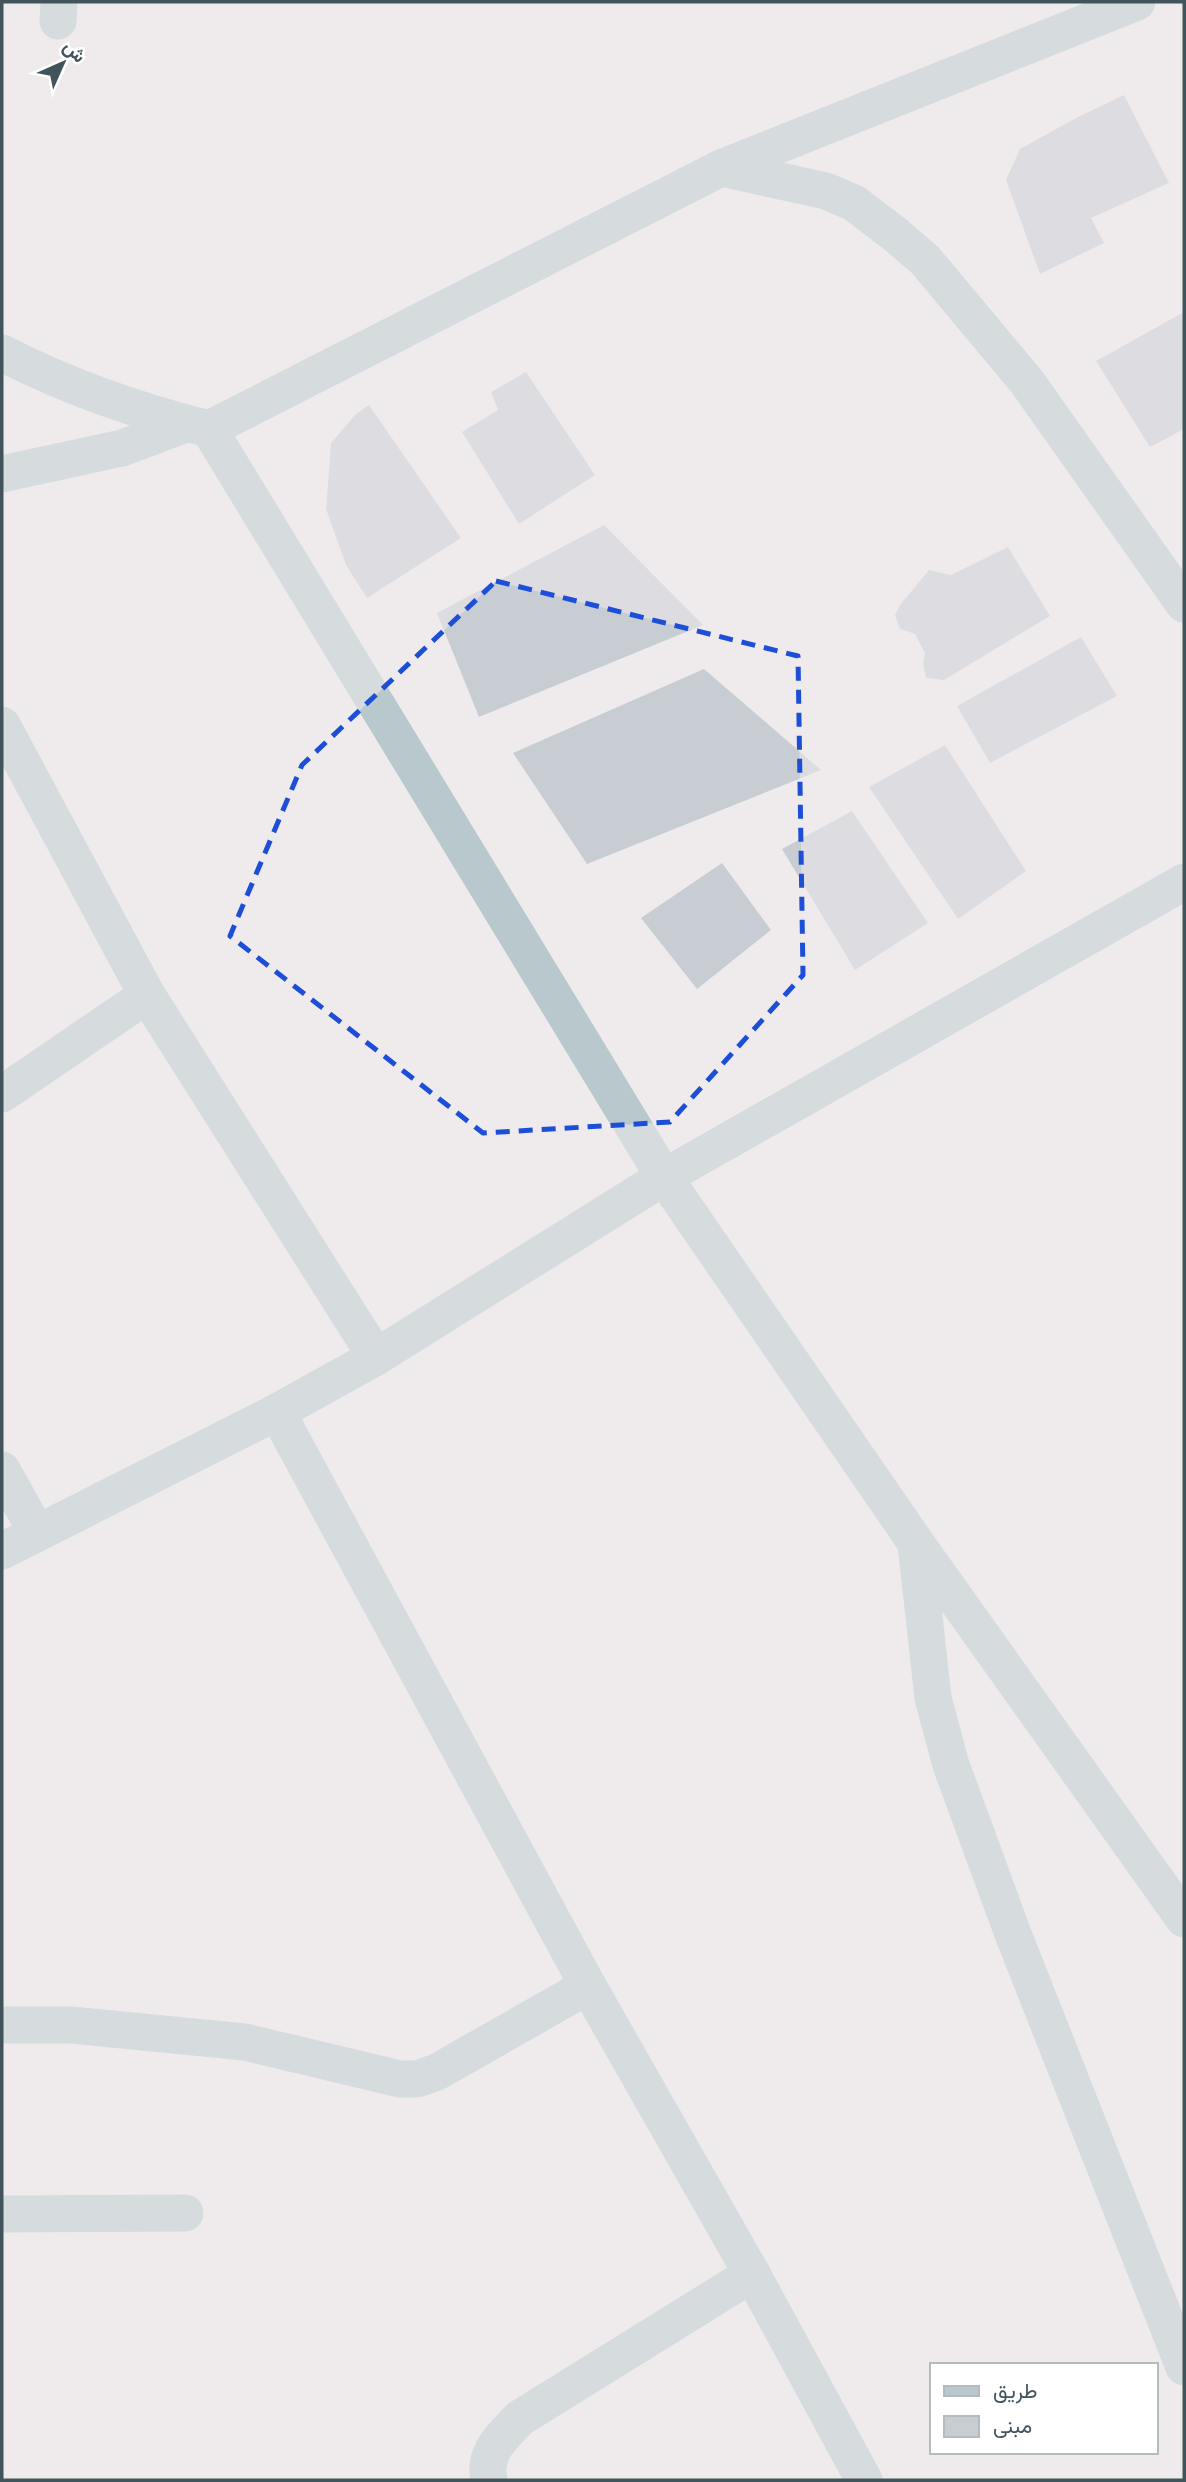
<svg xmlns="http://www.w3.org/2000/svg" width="1186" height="2482" viewBox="0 0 1186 2482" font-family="'Roboto Condensed',Vazirmatn,sans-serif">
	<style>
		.building { fill: #c7cdd2 }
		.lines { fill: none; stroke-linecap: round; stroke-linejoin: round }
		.street { stroke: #b8c8cd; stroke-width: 37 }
		.marked { fill: none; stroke: #1d4ed8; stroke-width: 5; stroke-dasharray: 14 9; stroke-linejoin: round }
	</style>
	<rect width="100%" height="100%" fill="#efebec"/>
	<g class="building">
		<polygon points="1124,95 1169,183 1091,218 1104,243 1040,274 1006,180 1020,149 1076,118"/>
		<polygon points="1184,312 1184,429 1150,447 1096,361"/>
		<polygon points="526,372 595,475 519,524 462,432 498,410 491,392"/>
		<polygon points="369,405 461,538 367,598 346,565 326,509 331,443 356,414"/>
		<polygon points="604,525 703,625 479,717 437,613"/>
		<polygon points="1008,547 1050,616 944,680 926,678 923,663 925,653 915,634 900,629 895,615 900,605 929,570 951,575"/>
		<polygon points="1081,637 1117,696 990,763 957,706"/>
		<polygon points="704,669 821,770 587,864 513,753"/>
		<polygon points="945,745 1026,871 958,919 869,787"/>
		<polygon points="852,811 928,923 855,970 782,849"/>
		<polygon points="722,863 771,930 697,989 641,918"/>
	</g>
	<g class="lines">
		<g class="street">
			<polyline points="58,21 59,2"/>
			<polyline points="721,168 826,191 854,203 896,235 925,260 1027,382 1184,604"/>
			<path d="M2,353c66,34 135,58 207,76l512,-261 416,-166"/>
			<polyline points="209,429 664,1177 916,1543 1184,1919"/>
			<polyline points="2,474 122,448 186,424"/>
			<polyline points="2,725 147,995 376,1357"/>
			<polyline points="2,1094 147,995"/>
			<polyline points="277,1412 588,1986 752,2274 864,2480"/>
			<polyline points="2,1470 37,1533"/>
			<polyline points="916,1544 933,1698 951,1765 1013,1934 1184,2367"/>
			<polyline points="2,1551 277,1412 376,1357 664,1177 1184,882"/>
			<polyline points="2,2025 71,2025 245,2042 400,2079 417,2079 437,2072 588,1986"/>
			<polyline points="2,2214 185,2213"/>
			<path d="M489,2480c-6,-28 13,-43 31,-62l232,-144"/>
		</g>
	</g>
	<path d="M0 0H1186V2482H0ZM496,581l302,75 5,319 -133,147 -187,11 -253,-197 72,-171z" fill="#efebec" fill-opacity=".55" fill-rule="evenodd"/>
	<path class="marked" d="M496,581l302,75 5,319 -133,147 -187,11 -253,-197 72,-171z"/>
	<rect width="1186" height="2482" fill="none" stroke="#42545b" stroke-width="7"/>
	<rect x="930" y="2363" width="228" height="91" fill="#ffffff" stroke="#b3bbbd" stroke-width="2"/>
	<rect x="944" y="2386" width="35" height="10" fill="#b8c8cd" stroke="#b3bbbd" stroke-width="2"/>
	<text x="993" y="2398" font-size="21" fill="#42545b">طريق</text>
	<rect x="944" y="2416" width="35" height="21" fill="#c7cdd2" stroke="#b3bbbd" stroke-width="2"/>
	<text x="993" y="2433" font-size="21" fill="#42545b">مبنى</text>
	<g transform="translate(63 63) rotate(45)" stroke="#ffffff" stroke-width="5" paint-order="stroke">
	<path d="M0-5L12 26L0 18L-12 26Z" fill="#42545b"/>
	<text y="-10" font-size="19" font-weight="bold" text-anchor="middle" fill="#42545b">ش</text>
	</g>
</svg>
